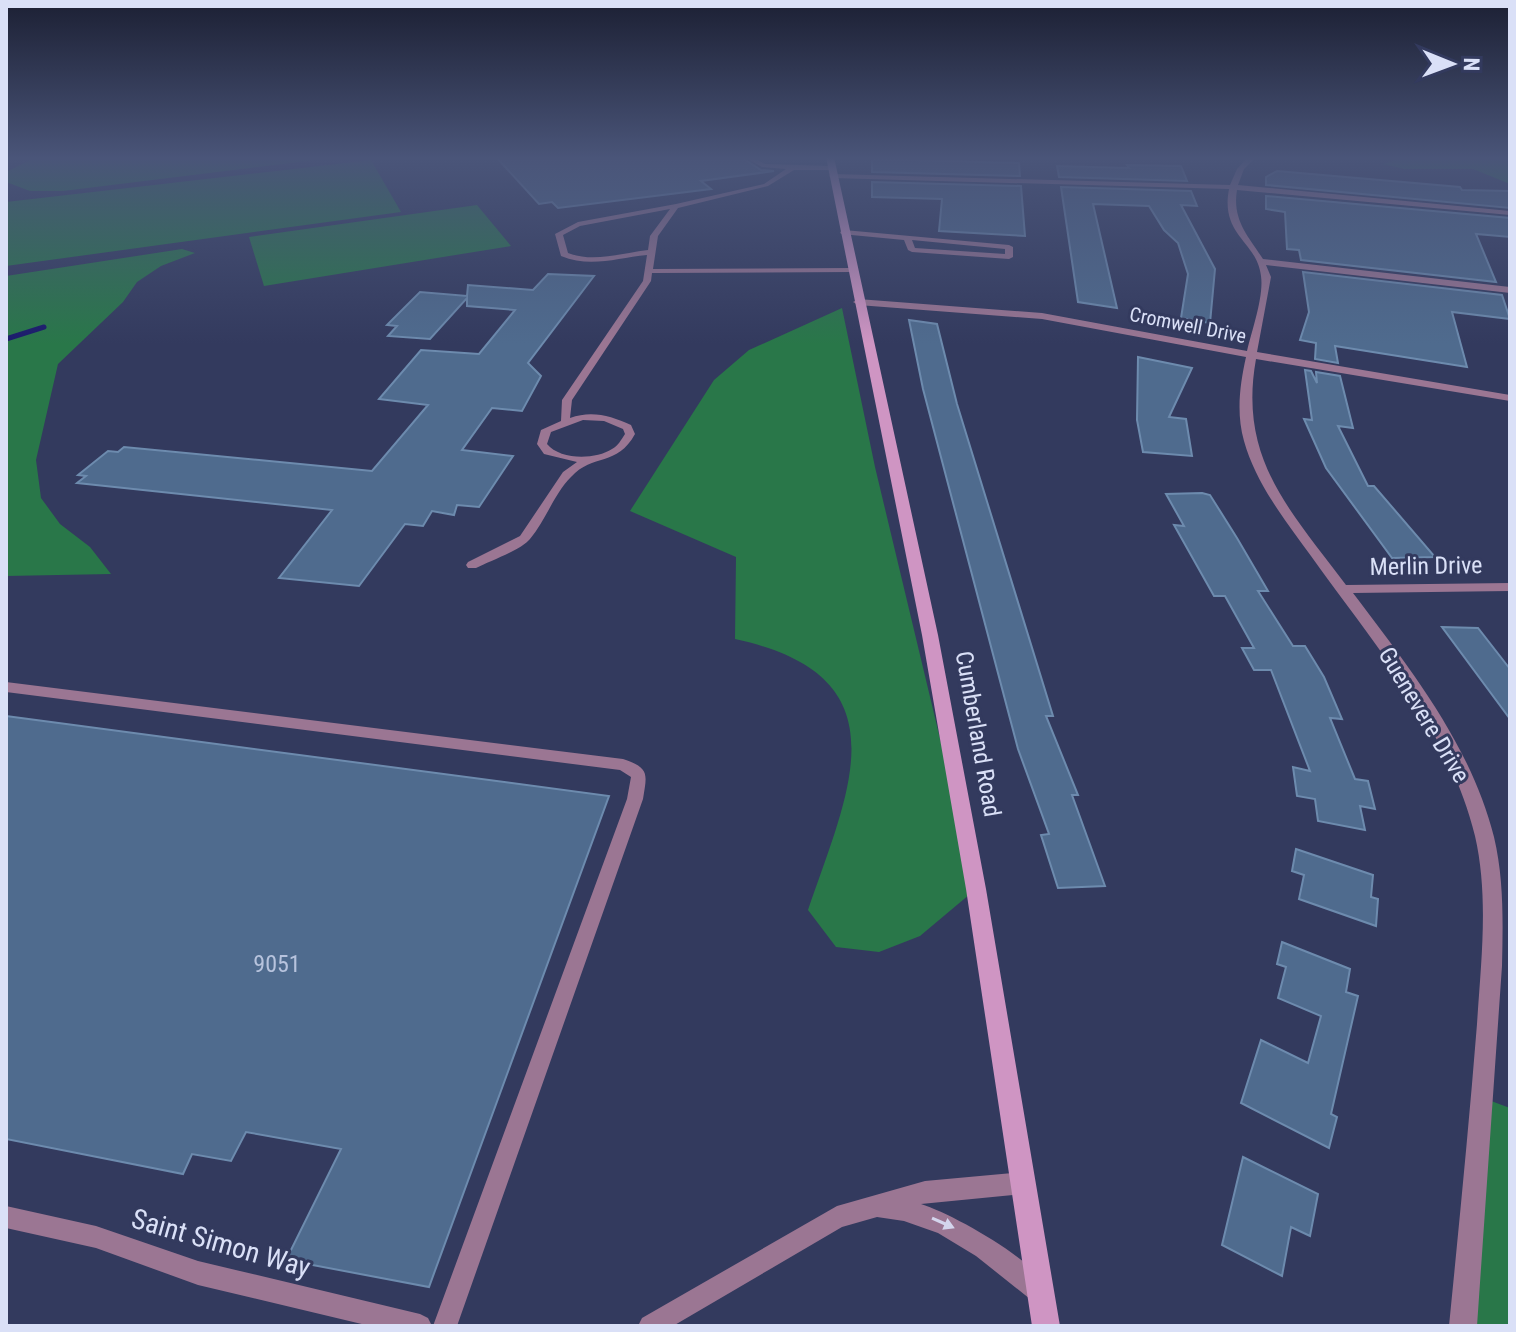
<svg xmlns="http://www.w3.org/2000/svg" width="1516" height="1332" viewBox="0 0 1516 1332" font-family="'Roboto Condensed',sans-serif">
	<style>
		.green { fill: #297749 }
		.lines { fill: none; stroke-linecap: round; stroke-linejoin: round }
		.stream { stroke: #1b1b6c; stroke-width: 5 }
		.building { fill: #4f6b8e; stroke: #6d8bae; stroke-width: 2 }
		.service { fill: #9b7693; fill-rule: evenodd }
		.minor { fill: #9b7693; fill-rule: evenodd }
		.secondary { fill: #cf95c3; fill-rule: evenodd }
		.oneway { fill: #d4d5ed }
		.labels { text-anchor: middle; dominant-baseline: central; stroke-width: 6; stroke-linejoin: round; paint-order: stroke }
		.far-street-label { font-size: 20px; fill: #dae0f7; stroke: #333a5e }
		.street-label { font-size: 24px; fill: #dae0f7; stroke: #333a5e }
		.near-number-label { font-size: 24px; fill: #b7c3dd }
		.near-street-label { font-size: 28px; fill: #dae0f7; stroke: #333a5e }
	</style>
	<rect width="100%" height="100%" fill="#333a5e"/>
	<g class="green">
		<polygon points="36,157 338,157 63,191 30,191 6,182 6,172"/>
		<polygon points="1404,157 1510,157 1510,184 1473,169 1404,169 1383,164"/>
		<polygon points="371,160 401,212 6,266 6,202"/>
		<polygon points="477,205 511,246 264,286 249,237"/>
		<polygon points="182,249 195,253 161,266 137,282 123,302 58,364 36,460 41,498 60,524 90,547 111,574 6,576 6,276"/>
		<path d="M842,308l33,159 101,422 -56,47 -41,16 -43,-5 -28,-37c41,-120 99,-234 -73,-271l1,-82 -106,-46 84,-131 35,-30z"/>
		<polygon points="1483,1098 1510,1108 1510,1326 1463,1326"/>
	</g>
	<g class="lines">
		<polyline class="stream" points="6,339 44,327"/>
	</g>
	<g class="building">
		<polygon points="496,157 741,157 761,170 774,171 701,181 711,189 558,208 552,202 539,204"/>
		<polygon points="872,159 1019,163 1020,176 872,172"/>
		<polygon points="1127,165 1181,166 1187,181 1059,177 1057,166 1129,168"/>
		<polygon points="1277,171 1460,187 1462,190 1510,191 1510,208 1266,185 1266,177"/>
		<polygon points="872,182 1021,186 1025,236 939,231 942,199 872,197"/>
		<polygon points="1061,187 1191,191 1197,206 1181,205 1215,269 1210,323 1181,318 1188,274 1178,243 1164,230 1149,206 1093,204 1117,308 1078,302"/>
		<polygon points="1266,196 1510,218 1510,237 1476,234 1496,282 1301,260 1299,250 1287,249 1285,212 1266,209"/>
		<polygon points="1303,272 1502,295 1510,319 1452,312 1467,367 1335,346 1338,363 1315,359 1316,343 1300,340 1309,312"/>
		<polygon points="548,274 594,276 528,363 541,376 522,411 492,408 462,450 513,456 479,507 457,505 454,515 432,511 423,526 405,524 359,586 279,578 332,510 77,483 86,476 78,475 108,451 118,452 124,447 372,471 428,405 379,399 421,350 479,354 515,310 467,306 467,298 430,339 388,336 397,326 387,325 420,292 467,296 468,285 533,290"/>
		<polygon points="909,320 937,324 957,404 1053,716 1046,716 1078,795 1072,795 1105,886 1058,888 1041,835 1049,834 1018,749 923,389"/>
		<polygon points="1138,357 1192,368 1169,417 1186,419 1192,456 1143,452 1137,420"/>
		<polygon points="1305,370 1311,371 1317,383 1316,372 1340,376 1353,428 1338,426 1368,486 1374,486 1435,557 1392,558 1326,468 1304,419 1312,420"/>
		<polygon points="1202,493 1210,495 1237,538 1268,591 1258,591 1293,646 1305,646 1324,677 1342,719 1330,718 1355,779 1368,781 1375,809 1360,806 1365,830 1318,821 1315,799 1297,796 1293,767 1310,771 1271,670 1254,670 1242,648 1254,648 1225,596 1214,596 1174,525 1184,526 1166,494"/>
		<polygon points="1442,627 1478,628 1510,669 1510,719"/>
		<polygon points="6,716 609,796 429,1287 286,1260 341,1149 246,1132 231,1161 192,1154 183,1174 6,1139"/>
		<polygon points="1296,849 1373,875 1371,897 1378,899 1376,926 1299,899 1304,875 1292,871"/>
		<polygon points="1282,942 1350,969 1346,992 1358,996 1331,1114 1337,1117 1329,1148 1241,1103 1261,1040 1308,1063 1321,1016 1278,998 1286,967 1277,964"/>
		<polygon points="1243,1157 1318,1194 1310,1236 1291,1227 1282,1276 1222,1245"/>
	</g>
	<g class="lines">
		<g class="service">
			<path d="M744,157h8l13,7 67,2 3,2 -3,2h-38l-26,16 -90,22 -20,28 -5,33 199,-1 4,2 -4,2 -200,1 -1,8 -79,119 -2,18c22,-8 41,-2 61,7l4,9c-18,33 -42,19 -64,43 -17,17 -25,43 -41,62 -9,11 -40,22 -54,29h-8l-2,-3 2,-3 52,-26 43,-64 14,-10 -33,-8 -7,-10 4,-14 20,-9 1,-21 81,-119 4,-26c-30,3 -57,13 -86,1l-6,-22 23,-12 98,-18 88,-20 22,-15 -24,-2zM670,209l-20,27 -2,14c-27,3 -54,13 -80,3l-5,-18 17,-9zM583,420l21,1 19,8 2,5c-4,6 -7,12 -13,15 -17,11 -52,11 -65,-5l4,-12z"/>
			<path d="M844,230l165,15 4,2v10l-4,2 -97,-7 -4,-2 -4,-10 -63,-6 -1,-2zM912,240l93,9v5l-90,-6z"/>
			<path d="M6,682l617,77c27,9 24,15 20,40l-186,527h-24l194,-527 4,-22 -11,-7 -614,-78z"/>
			<path d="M1023,1172l8,3 3,8 -3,8 -8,3 -102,10c32,10 116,57 129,87l-4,8 -8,4 -8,-4 -54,-43 -38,-23 -34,-12 -27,-4 -35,10 -169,99h-35l4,-8 195,-112 88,-25z"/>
			<polygon points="6,1206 96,1226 198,1261 420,1314 428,1318 432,1326 370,1326 198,1285 96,1248 6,1228"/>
		</g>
		<path class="minor" d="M1248,157h8l-12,12 -6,16 272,26v4l-273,-25c-5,30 11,46 26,69l247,28v6l-244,-28 5,12 -14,75 253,43v6l-254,-42c-18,100 34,151 90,226l164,-2v8l-157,2c56,74 118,152 141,244 10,42 9,86 8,129l-25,360h-28c10,-101 20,-201 28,-302 4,-62 12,-127 -2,-188 -26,-106 -102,-193 -164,-280 -26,-36 -55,-72 -67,-115 -8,-28 -4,-57 2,-84l-204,-38 -184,-14 -5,-3 5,-3 184,14 205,38c5,-21 17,-55 14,-75 -4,-35 -41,-40 -32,-87l-396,-11 -4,-2 4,-2 397,11 7,-16z"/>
		<polygon class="secondary" points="826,157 834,157 938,635 986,889 1060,1326 1032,1326 966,889 922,635"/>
	</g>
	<defs><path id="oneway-solid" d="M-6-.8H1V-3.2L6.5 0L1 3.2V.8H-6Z" transform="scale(2)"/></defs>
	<use class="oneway" href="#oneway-solid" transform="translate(943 1223) rotate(24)"/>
	<linearGradient id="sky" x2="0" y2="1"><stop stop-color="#1c2034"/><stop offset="0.46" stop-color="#4a5579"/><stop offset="1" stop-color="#4a5579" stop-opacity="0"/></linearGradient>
	<rect width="1516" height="344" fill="url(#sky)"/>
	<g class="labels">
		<g class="far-street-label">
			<text transform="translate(1188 325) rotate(11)">Cromwell Drive</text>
		</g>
		<g class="street-label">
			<text transform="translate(1426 566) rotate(-1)">Merlin Drive</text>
			<text transform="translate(1424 715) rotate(59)">Guenevere Drive</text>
			<text transform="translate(978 734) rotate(80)">Cumberland Road</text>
		</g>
		<g class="near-number-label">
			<text x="277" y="964">9051</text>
		</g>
		<g class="near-street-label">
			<text transform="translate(221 1243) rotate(16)">Saint Simon Way</text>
		</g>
	</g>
	<rect width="1516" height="1332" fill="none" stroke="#dae0f7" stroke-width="16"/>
	<g transform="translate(1452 64) rotate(91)" stroke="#333a5e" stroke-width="6" paint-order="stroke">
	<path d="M0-6L14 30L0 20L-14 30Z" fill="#dae0f7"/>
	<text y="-12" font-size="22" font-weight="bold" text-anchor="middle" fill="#dae0f7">N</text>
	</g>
</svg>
